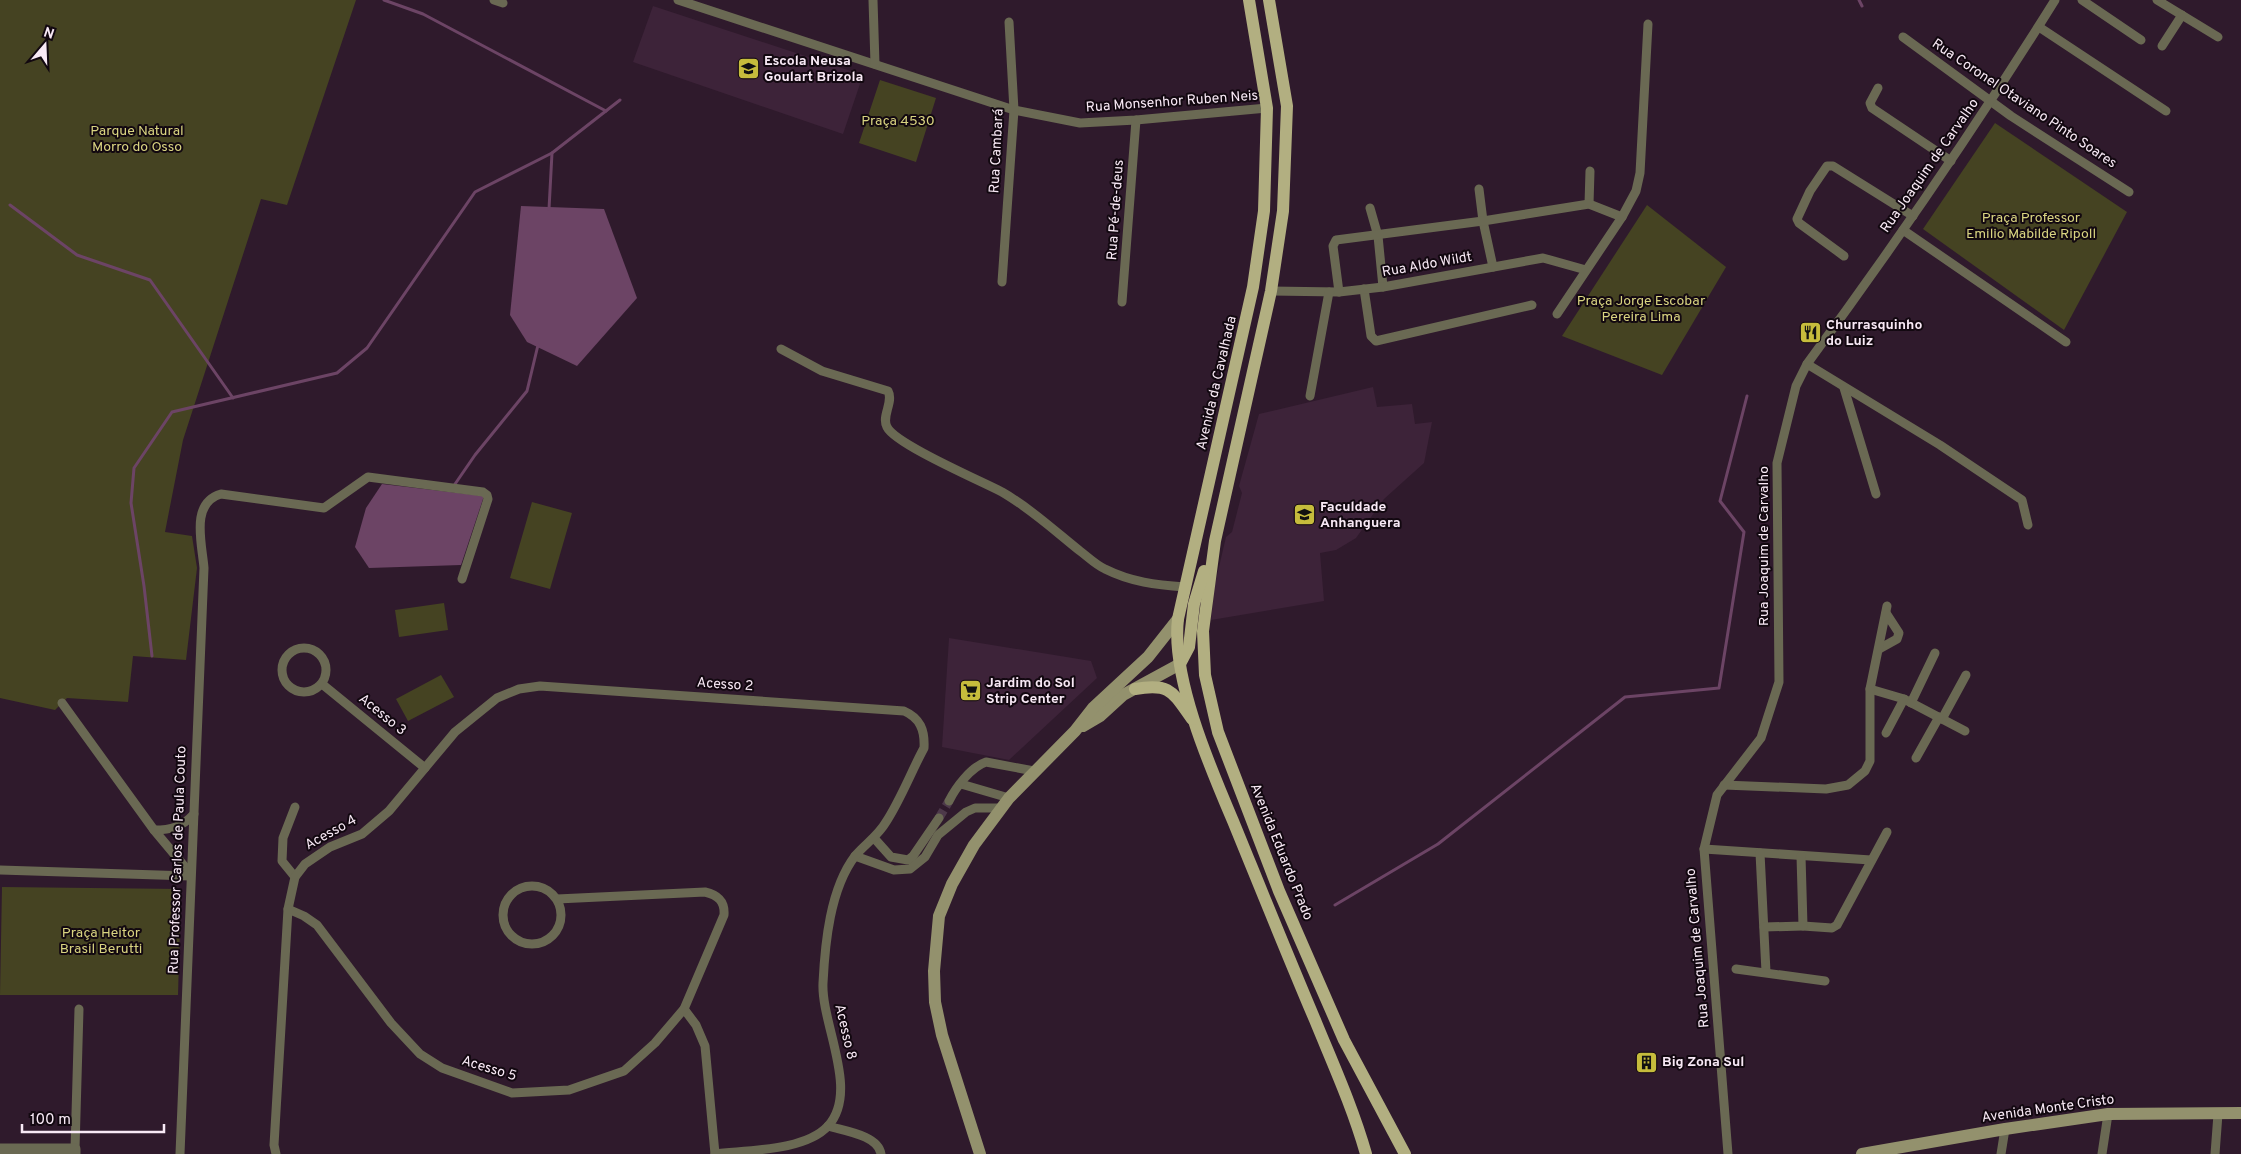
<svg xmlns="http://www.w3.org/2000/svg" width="2241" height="1154" viewBox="0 0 2241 1154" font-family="Overpass,sans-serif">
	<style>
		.built { fill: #3d2339 }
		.green { fill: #454322 }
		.water { fill: #6c4465 }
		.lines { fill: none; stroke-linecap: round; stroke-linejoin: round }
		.stream { stroke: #6c4465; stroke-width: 3 }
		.minor-tunnel { stroke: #4d394a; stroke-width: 9; stroke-dasharray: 9 4.5; stroke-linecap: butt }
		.minor { stroke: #6a6953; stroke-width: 9 }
		.tertiary { stroke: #6a6953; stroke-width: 11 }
		.secondary { stroke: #93916d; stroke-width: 12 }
		.primary { stroke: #b2af81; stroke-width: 12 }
		.labels { text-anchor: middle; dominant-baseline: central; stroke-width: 4; stroke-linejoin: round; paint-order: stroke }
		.poi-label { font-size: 14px; font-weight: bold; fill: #f8e9f5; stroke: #120810; text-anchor: start }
		.street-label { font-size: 14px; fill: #f8e9f5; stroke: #120810 }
		.park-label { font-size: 14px; fill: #d9d481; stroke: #120810 }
	</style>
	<rect width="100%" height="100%" fill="#2f1a2c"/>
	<g class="built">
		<polygon points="653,6 863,75 843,134 633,62"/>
		<polygon points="1373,387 1377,407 1412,404 1415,424 1432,422 1424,463 1384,499 1356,538 1336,550 1320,553 1324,601 1211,620 1215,584 1226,537 1232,532 1242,493 1239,486 1259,414"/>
		<polygon points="949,638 1091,661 1097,678 1009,760 942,747"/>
	</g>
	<g class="green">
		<polygon points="0,0 356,0 287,205 261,199 183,440 165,532 192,536 197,568 186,660 133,656 128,702 67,698 55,710 0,698"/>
		<polygon points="880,80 936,98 916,162 859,143"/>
		<polygon points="1995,123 2127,212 2064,330 1923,229"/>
		<polygon points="1647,205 1726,267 1662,375 1562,336"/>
		<polygon points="532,502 572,513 550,589 510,578"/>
		<polygon points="444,603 448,630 399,637 395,610"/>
		<polygon points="441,675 454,697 408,721 396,699"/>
		<polygon points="2,887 181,889 178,995 0,995"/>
	</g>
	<g class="water">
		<polygon points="521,206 604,209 637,298 577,366 527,342 510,315"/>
		<polygon points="382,484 484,496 461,565 369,568 355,547 366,508"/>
	</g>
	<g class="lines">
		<g class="stream">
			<polyline points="384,0 423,14 606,111"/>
			<polyline points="1859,0 1862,6"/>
			<polyline points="10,205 77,255 150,280 233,398"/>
			<polyline points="549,209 552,153"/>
			<polyline points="453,487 475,455 527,391 538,345"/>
			<polyline points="152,656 144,586 131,503 134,468 172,412 337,373 367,348 475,192 552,153 620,100"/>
			<polyline points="1335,905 1438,844 1625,697 1719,688 1744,532 1720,501 1747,396"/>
		</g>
		<polyline class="minor-tunnel" points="939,818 949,801"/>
		<g class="minor">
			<polyline points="494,0 503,3"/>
			<polyline points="678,0 1014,110 1080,123 1136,120 1267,108"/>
			<polyline points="873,0 875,64"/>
			<polyline points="2082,0 2141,40"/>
			<polyline points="2157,0 2218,37"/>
			<polyline points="2039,27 2166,111"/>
			<polyline points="1903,37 2011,116 2129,192"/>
			<polyline points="2162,46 2182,15"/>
			<polyline points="1878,88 1870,103 1872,108 1951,161"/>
			<polyline points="1479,189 1483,221 1493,267"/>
			<polyline points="1589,204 1590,171"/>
			<polyline points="1370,208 1378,236 1383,287"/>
			<polyline points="1903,230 2066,342"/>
			<polyline points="1844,256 1799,223 1797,219 1810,191 1827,166 1833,166 1913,216"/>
			<polyline points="1002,282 1014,110 1009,22"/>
			<polyline points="1364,289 1371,336 1376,341 1532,305"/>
			<polyline points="1271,291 1339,292 1383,287 1543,258 1586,270"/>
			<polyline points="1339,292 1333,246 1336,240 1483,221 1589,204 1622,217"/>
			<polyline points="1122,302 1136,120"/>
			<polyline points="1557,314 1622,217 1636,191 1640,173 1648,24"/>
			<path d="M781,349l41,22 66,20c6,11 -7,25 -1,36 8,17 94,54 115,65 28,16 53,39 78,59 8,6 16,14 25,18 26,13 51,16 80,18"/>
			<polyline points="1807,364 1940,445 2022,500 2028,525"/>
			<polyline points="1844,388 1876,494"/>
			<polyline points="1310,396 1329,292"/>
			<circle cx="304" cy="670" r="22"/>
			<polyline points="1879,649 1897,639 1899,633 1886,613"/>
			<polyline points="322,684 425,768"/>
			<polyline points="1870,689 1904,699 1965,731"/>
			<polyline points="62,703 154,830 190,873"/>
			<polyline points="1911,703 1935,653"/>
			<polyline points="1942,719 1966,675"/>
			<polyline points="1886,733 1904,699"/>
			<polyline points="1916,758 1939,717"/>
			<polyline points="961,784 1009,798"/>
			<polyline points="1724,785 1826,789 1848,785 1865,771 1870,761 1870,689 1887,606"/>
			<path d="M949,801c7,-14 22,-34 37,-39l48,9"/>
			<path d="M154,830c17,0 28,-3 40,-16"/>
			<polyline points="874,838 891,857 908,860 913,856 939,818"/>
			<polyline points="1704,849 1871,860"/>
			<polyline points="1760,853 1766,972"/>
			<polyline points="855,856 894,870 910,869 925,857 938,835 966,812 975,808 1003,808"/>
			<polyline points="0,870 190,876"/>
			<polyline points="295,877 282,861 283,838 295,807"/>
			<circle cx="532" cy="915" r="29"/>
			<path d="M288,909l7,-32 10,-13 25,-17 32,-13 27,-23 66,-79 42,-34 22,-9 21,-3 364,25c16,7 21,19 20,37 -13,24 -23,51 -38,74 -8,14 -21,22 -31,34 -25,33 -30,87 -32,127 -2,41 37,108 5,143 -23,25 -80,24 -113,28"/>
			<polyline points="1803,926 1832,928 1837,925 1887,832"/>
			<polyline points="1764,927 1803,926 1801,856"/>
			<polyline points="1736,969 1825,981"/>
			<polyline points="684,1009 696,1025 705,1046 715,1154"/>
			<path d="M828,1126c16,5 50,9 53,28"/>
			<polyline points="75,1149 79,1009"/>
			<path d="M180,1154l24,-586c-2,-25 -14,-65 17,-74l103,14 44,-31 115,15 4,3 1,4 -26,80"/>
			<path d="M276,1154l-2,-9 14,-236 16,7 13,9 74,98 29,31 22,14 70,25 57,-3 55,-19 31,-28 29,-34 40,-94c1,-14 -6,-20 -19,-23l-148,7"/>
			<path d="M1728,1154l-24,-305 13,-54 44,-57 18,-56 -2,-219 19,-77 11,-22c87,-118 170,-239 248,-364"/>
			<polyline points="2001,1154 2005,1129"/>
			<polyline points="2102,1154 2108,1114"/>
			<polyline points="2215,1154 2218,1114"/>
		</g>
		<polyline class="tertiary" points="0,1149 75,1149 75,1154"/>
		<g class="secondary">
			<polyline points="1083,726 1100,716 1123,695 1180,664"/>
			<polyline points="980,1154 942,1035 935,1002 934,971 939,916 952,884 974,845 1009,798 1075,731 1093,708 1148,657 1178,619"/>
			<polyline points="1862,1154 2005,1129 2108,1114 2241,1113"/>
		</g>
		<g class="primary">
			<path d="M1249,0l18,108 -3,103 -11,76 -75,332c-7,58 32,148 55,202 27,66 54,133 82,199 18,44 38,88 51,134"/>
			<polyline points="1269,0 1287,106 1283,211 1271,291 1215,541 1203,631 1205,675 1218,732 1279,891 1344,1040 1405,1154"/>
			<polyline points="1180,664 1189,647 1194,604 1204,571"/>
			<path d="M1135,689c35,-6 37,2 57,30"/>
		</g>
	</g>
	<defs>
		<symbol id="school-square" viewBox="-11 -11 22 22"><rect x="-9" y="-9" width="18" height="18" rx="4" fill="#c6bc3c" stroke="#120810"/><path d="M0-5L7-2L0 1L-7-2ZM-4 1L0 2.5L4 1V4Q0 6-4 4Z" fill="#111"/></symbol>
		<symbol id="restaurant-square" viewBox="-11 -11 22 22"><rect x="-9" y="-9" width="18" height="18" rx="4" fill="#c6bc3c" stroke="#120810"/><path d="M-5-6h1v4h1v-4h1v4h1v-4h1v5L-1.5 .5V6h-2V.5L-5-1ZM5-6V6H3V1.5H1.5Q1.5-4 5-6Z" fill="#111"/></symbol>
		<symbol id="university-square" viewBox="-11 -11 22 22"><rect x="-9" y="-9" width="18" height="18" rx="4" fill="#c6bc3c" stroke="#120810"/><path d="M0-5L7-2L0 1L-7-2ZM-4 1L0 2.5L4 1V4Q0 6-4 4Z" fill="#111"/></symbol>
		<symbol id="supermarket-square" viewBox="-11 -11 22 22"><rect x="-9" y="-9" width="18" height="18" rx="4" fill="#c6bc3c" stroke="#120810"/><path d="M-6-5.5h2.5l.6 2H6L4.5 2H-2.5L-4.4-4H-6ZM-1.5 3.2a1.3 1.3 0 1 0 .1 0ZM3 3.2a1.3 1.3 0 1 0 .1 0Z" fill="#111"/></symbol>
		<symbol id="building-square" viewBox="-11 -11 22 22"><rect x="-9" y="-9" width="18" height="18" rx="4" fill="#c6bc3c" stroke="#120810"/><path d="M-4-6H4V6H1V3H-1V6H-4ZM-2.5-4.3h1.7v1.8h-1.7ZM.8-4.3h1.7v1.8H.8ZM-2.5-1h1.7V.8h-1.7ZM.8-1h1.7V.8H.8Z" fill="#111"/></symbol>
	</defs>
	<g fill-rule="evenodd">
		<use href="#school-square" x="736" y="56" width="25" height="25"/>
		<use href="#restaurant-square" x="1798" y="320" width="25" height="25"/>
		<use href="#university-square" x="1292" y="502" width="25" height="25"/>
		<use href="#supermarket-square" x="958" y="678" width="25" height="25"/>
		<use href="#building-square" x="1634" y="1050" width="25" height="25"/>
	</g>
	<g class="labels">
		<g class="poi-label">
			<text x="764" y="61">Escola Neusa<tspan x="764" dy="16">Goulart Brizola</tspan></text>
			<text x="1826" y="325">Churrasquinho<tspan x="1826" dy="16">do Luiz</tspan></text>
			<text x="1320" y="507">Faculdade<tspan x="1320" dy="16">Anhanguera</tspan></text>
			<text x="986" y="683">Jardim do Sol<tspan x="986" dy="16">Strip Center</tspan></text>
			<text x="1662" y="1062">Big Zona Sul</text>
		</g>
		<g class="street-label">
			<text transform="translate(1172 102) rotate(-4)">Rua Monsenhor Ruben Neis</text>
			<text transform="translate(2024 104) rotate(34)">Rua Coronel Otaviano Pinto Soares</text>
			<text transform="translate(997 151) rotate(-87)">Rua Cambará</text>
			<text transform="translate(1930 166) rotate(-55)">Rua Joaquim de Carvalho</text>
			<text transform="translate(1116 210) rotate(-86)">Rua Pé-de-deus</text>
			<text transform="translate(1427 265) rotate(-10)">Rua Aldo Wildt</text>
			<text transform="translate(1217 383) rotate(-77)">Avenida da Cavalhada</text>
			<text transform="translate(1764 546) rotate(-90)">Rua Joaquim de Carvalho</text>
			<text transform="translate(725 685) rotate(4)">Acesso 2</text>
			<text transform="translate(382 715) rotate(39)">Acesso 3</text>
			<text transform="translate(331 833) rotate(-29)">Acesso 4</text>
			<text transform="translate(1281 852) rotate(68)">Avenida Eduardo Prado</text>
			<text transform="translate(178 860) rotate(-88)">Rua Professor Carlos de Paula Couto</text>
			<text transform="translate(1698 948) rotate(-95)">Rua Joaquim de Carvalho</text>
			<text transform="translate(845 1032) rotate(77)">Acesso 8</text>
			<text transform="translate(489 1069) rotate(17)">Acesso 5</text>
			<text transform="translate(2048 1109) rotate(-8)">Avenida Monte Cristo</text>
		</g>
		<g class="park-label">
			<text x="898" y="121">Praça 4530</text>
			<text x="137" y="131">Parque Natural<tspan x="137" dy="16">Morro do Osso</tspan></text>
			<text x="2031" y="218">Praça Professor<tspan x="2031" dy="16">Emilio Mabilde Ripoll</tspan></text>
			<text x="1641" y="301">Praça Jorge Escobar<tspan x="1641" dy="16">Pereira Lima</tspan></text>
			<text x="101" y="933">Praça Heitor<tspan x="101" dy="16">Brasil Berutti</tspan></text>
		</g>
	</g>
	<g transform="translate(45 45) rotate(19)" stroke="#120810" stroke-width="4" paint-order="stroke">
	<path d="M0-4L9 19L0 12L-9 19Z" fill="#f8e9f5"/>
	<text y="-8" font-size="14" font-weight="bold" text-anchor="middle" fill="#f8e9f5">N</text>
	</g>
	<path d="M22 1124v8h142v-8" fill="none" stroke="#f8e9f5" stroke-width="2.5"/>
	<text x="30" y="1124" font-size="15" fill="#f8e9f5" stroke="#120810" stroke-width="4" paint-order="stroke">100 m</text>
</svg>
